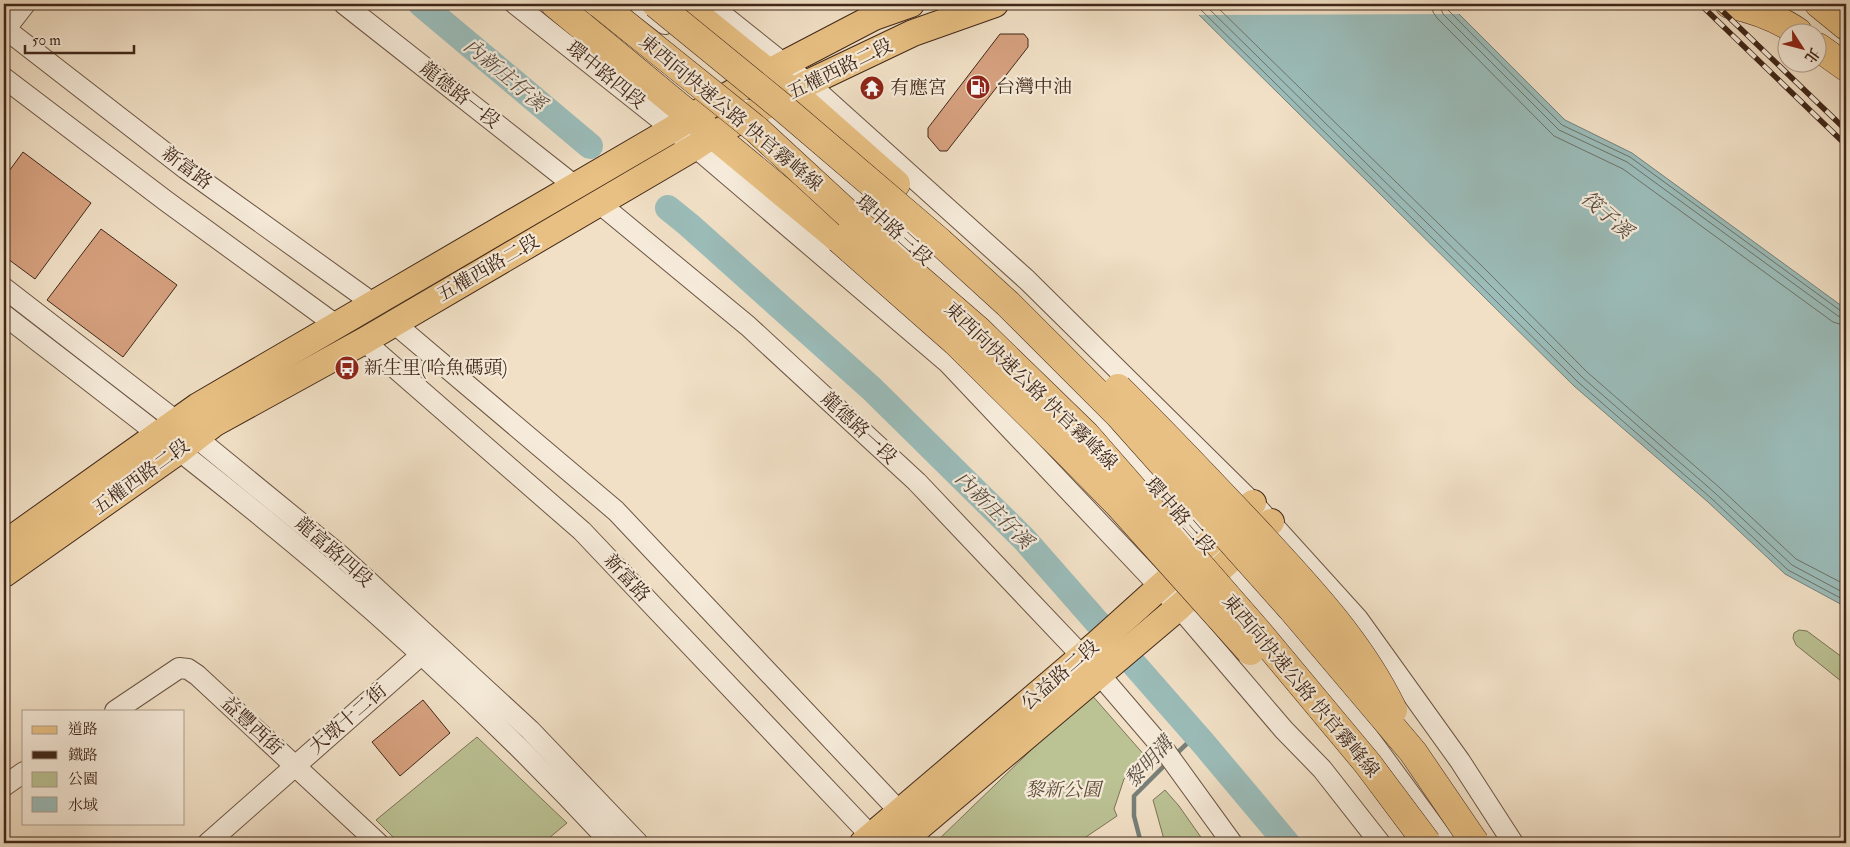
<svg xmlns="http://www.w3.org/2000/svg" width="1850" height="847" viewBox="0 0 1850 847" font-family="'IM FELL Double Pica','Noto Serif TC',serif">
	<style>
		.green { fill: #bbc294; stroke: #7e7456 }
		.water { fill: #9bbcb9; stroke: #778079 }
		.pier { fill: #f1e0c6 }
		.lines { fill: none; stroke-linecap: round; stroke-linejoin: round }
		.shore { stroke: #6e7269; stroke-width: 1 }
		.stream { stroke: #778079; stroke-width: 4.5 }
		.river { stroke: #9bbcb9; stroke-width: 26 }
		.building { fill: #d7a17f; stroke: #402719 }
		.minor-casing { stroke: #6c5544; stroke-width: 22 }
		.major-casing { stroke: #402719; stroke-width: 28 }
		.highway-casing { stroke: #402719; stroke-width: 29 }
		.minor { stroke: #f6ebda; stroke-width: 20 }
		.major { stroke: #e8c083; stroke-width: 26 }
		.highway { stroke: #e8c083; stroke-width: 28 }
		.rail-casing { stroke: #402719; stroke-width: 5.5 }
		.rail { stroke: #f6ebda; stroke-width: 4; stroke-dasharray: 11; stroke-linecap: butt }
		.highway-bridge-casing { stroke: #402719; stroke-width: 29; stroke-linecap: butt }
		.highway-bridge { stroke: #e8c083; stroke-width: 28 }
		.labels { text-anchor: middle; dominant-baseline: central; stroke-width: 4.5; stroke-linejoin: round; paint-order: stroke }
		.street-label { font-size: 19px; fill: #402719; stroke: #f6ebda }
		.poi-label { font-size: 19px; fill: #402719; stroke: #f6ebda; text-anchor: start }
		.park-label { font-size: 19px; font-style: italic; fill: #5f4e38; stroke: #f6ebda }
		.water-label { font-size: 20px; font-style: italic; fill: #574c41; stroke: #f6ebda }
	</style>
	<rect width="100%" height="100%" fill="#f1e0c6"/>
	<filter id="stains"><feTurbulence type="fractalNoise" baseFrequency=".004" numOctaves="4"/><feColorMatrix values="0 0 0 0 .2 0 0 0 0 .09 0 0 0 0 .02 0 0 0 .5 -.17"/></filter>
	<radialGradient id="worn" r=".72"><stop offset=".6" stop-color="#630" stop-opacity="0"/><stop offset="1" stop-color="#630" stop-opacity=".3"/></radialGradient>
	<g class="green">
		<polygon points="1799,630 1807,631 1846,660 1846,685 1796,645 1793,638 1794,633"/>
		<polygon points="1090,693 1146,757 1124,779 1114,809 1117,816 1077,843 935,843"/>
		<polygon points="477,737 567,823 543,843 399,843 376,820"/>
		<polygon points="1165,790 1179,806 1205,843 1165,843 1153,800"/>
	</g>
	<polygon class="water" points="1188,4 1449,4 1565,120 1632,153 1846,309 1846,607 1785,574 1708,502 1574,386"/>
	<polygon class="pier" points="1185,4 1452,4 1463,14 1195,15"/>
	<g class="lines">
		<g class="shore">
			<polyline points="1195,4 1578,382 1711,498 1788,570 1846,601"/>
			<polyline points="1204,4 1482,277 1582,377 1715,493 1792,565 1846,594"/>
			<polyline points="1214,4 1487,271 1587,372 1720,488 1796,559 1846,585"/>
			<polyline points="1432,4 1433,12 1437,18 1554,136 1623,169 1833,322 1846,326"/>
			<polyline points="1439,4 1443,14 1559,130 1627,162 1838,316 1846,318"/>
			<polyline points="1446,4 1447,9 1562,125 1630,157 1841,311 1846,312"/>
		</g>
		<g class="stream">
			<polyline points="1175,755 1196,735"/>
			<polyline points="1141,843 1134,816 1134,796 1168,762"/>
		</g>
		<g class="river">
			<polyline points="421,4 590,146"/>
			<polyline points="668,208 689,225 872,389 1025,540 1204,744 1287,843"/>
		</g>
	</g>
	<g class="building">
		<polygon points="1000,34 1024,34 1028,39 1028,47 947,151 940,151 928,137 928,128"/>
		<polygon points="23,152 91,203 35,279 4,256 4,178"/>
		<polygon points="101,229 177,285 123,357 47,300"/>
		<polygon points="423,700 450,733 400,776 372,742"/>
	</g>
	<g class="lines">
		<defs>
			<g id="minor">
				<polyline points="344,4 575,186"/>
				<polyline points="515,4 695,147 948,363 1179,607 1284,730 1322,769 1380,843"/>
				<polyline points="639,4 665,24"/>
				<polyline points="709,4 808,83 1027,280 1253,503 1358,619 1460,761 1513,843"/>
				<polyline points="4,28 186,169 374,304"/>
				<polyline points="4,31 25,4"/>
				<polyline points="4,78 166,201 336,325"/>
				<polyline points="743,109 756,111 866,204 990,318 1098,425 1207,546 1342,701 1446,843"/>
				<polyline points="599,203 748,326 917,482 1100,675 1166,752 1232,843"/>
				<polyline points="4,288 176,421 341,556 530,730 638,843"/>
				<path d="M4,315c109,84 218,167 323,256 100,85 195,176 284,272"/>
				<polyline points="394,323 616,511 900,812"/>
				<polyline points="364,341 582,531 871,836"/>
				<polyline points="115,711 179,668 188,669 197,675 378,843"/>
				<polyline points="4,786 24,772"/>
				<polyline points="208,843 421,655"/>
			</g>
			<g id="major">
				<polyline points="4,544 198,406 673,129 712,104 784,64 874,17 911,4"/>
				<polyline points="4,574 180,450 215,423 364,341 695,147 713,135 808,83 913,33 995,4"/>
				<polyline points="863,843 1099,642 1253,503"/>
				<polyline points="900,843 1179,607 1271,522"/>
			</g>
			<g id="highway">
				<polyline points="555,4 839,239"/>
				<polyline points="683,4 792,92 896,184"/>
				<path d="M1729,4c23,5 49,14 69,28"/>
				<polyline points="1819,4 1846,26"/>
				<polyline points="1818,47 1846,67"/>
			</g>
		</defs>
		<use href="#minor" class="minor-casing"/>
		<use href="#major" class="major-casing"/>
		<use href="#highway" class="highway-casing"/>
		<use href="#minor" class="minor"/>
		<use href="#major" class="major"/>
		<use href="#highway" class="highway"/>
		<defs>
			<g id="rail">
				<polyline points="1700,4 1846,145"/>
				<polyline points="1715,4 1846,130"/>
			</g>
		</defs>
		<use href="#rail" class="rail-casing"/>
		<use href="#rail" class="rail"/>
		<defs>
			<g id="highway-bridge">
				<polyline points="600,4 757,130 911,272 978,330 1086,435 1258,632 1368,764 1427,843"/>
				<polyline points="656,4 782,107 940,242 1008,304 1119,415 1291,608 1413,752 1475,843"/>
				<polyline points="839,239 956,342 1065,450 1119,505 1250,651"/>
				<path d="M1118,388c48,47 94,96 140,145 50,54 103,110 135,177"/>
			</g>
		</defs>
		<use href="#highway-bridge" class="highway-bridge-casing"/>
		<use href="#highway-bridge" class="highway-bridge"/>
	</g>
	<defs>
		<symbol id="fuel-disc" viewBox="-11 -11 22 22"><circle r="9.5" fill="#8f2418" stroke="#f6ebda"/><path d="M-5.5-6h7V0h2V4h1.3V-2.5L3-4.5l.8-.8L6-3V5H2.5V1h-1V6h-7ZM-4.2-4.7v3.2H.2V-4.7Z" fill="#fff"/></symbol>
		<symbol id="temple-disc" viewBox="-11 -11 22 22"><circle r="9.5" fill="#8f2418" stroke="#f6ebda"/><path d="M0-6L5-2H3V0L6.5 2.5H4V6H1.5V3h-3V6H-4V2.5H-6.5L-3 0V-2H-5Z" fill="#fff"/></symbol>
		<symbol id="bus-disc" viewBox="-11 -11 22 22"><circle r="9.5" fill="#8f2418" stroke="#f6ebda"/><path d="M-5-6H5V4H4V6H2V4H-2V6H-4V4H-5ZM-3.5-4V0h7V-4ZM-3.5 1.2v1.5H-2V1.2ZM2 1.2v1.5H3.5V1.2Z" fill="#fff"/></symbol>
	</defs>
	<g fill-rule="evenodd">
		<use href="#fuel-disc" x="964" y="73" width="28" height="28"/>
		<use href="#temple-disc" x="858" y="74" width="28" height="28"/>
		<use href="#bus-disc" x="333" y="354" width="28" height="28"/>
	</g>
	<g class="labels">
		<g class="street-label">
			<text transform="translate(840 69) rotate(-26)">五權西路二段</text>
			<text transform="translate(606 75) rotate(39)">環中路四段</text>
			<text transform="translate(460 95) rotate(38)">龍德路一段</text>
			<text transform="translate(731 113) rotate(40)">東西向快速公路 快官霧峰線</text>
			<text transform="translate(187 168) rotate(37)">新富路</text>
			<text transform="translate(894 230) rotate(42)">環中路三段</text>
			<text transform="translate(488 268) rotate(-30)">五權西路二段</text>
			<text transform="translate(1031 386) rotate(44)">東西向快速公路 快官霧峰線</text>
			<text transform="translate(859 428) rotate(43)">龍德路一段</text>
			<text transform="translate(141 477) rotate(-36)">五權西路二段</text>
			<text transform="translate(1180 516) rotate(49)">環中路三段</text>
			<text transform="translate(334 552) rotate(41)">龍富路四段</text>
			<text transform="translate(627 578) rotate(47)">新富路</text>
			<text transform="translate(1060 675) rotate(-41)">公益路二段</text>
			<text transform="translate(1301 686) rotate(50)">東西向快速公路 快官霧峰線</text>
			<text transform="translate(348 719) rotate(-41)">大墩十二街</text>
			<text transform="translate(252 726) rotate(43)">益豐西街</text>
		</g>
		<g class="poi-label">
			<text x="996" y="87">台灣中油</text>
			<text x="890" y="88">有應宮</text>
			<text x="364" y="368">新生里(哈魚碼頭)</text>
		</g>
		<g class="park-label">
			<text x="1063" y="790">黎新公園</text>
		</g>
		<g class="water-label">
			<text transform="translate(505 75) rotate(40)">內新庄仔溪</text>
			<text transform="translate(1607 215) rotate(41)">筏子溪</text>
			<text transform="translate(994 510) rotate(45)">內新庄仔溪</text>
			<text transform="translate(1149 762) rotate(-48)">黎明溝</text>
		</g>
	</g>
	<rect width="1850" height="847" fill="none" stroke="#f1e0c6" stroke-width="20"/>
	<rect x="5" y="5" width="1840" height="837" fill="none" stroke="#402719" stroke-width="2.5"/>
	<rect x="10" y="10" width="1830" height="827" fill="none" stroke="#402719"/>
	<rect x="22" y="710" width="162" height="115" fill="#f6ebda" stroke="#ad9d8d"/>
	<rect x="32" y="726" width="25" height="8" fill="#e8c083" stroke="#ad9d8d"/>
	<text x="68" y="734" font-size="15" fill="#402719">道路</text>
	<rect x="32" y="751" width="25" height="8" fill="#402719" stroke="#ad9d8d"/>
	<text x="68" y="760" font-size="15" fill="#402719">鐵路</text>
	<rect x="32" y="772" width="25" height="15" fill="#bbc294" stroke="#ad9d8d"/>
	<text x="68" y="784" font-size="15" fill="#402719">公園</text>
	<rect x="32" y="797" width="25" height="15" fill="#9bbcb9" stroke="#ad9d8d"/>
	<text x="68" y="810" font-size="15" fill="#402719">水域</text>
	<g transform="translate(1802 48) rotate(126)"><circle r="24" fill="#f6ebda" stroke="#ad9d8d"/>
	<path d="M0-4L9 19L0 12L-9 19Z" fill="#8f2418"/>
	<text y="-8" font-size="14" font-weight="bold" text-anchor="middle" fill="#402719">北</text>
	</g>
	<path d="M25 45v8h109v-8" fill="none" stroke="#402719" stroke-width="2.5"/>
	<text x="32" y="45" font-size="15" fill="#402719" stroke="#f6ebda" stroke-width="4" paint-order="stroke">50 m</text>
	<rect width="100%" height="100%" filter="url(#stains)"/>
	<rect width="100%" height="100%" fill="url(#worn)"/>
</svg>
